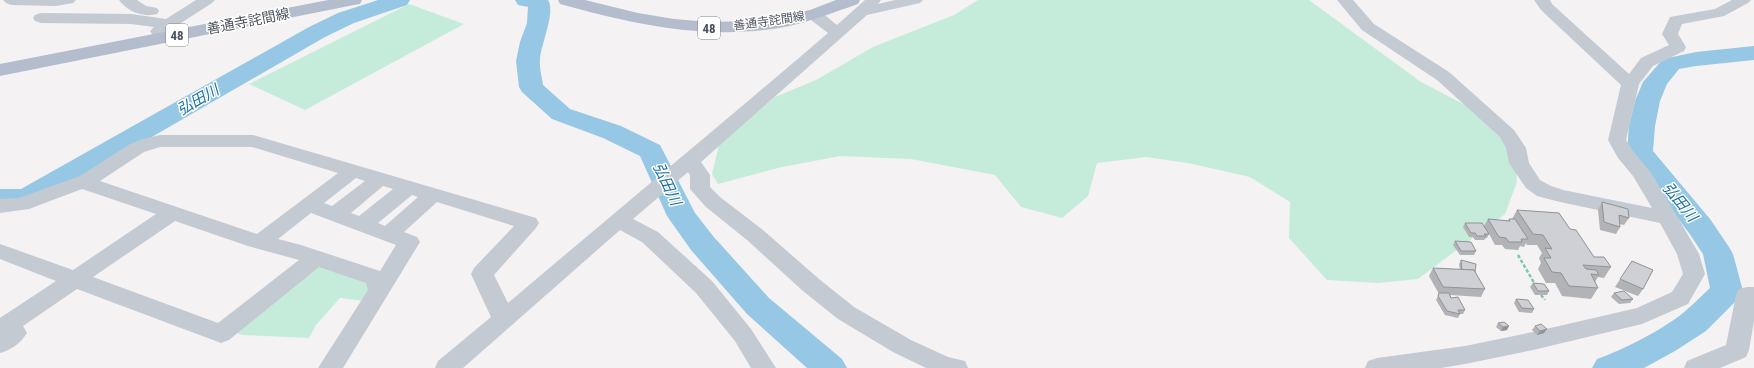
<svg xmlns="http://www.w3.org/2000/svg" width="1754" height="368" viewBox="0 0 1754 368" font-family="'Roboto Condensed','Noto Sans JP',sans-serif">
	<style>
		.green { fill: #c5ecdb }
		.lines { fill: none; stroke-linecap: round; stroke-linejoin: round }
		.river { fill: #96c8e5; fill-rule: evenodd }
		.path { stroke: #7fc8b0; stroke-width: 2.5; stroke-dasharray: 3.5 2; stroke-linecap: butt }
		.minor { fill: #c4cad2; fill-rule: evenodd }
		.major { fill: #b4bdcd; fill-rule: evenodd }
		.wall { fill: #b2b3b7 }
		.shaded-wall { fill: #919295 }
		.building { fill: #cfd0d5; stroke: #919295 }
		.labels { text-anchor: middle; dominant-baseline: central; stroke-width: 3; stroke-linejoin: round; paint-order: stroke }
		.far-street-label { font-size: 12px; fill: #4b525e; stroke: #fff }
		.shield { fill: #fff; stroke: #81868e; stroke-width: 1 }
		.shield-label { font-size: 13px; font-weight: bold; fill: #4b525e }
		.street-label { font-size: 14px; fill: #4b525e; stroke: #fff }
		.water-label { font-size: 15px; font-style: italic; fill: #196fa2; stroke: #fff }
	</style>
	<rect width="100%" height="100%" fill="#f4f2f2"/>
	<g class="green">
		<polygon points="978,0 1309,0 1421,82 1469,107 1503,132 1515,152 1517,182 1505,214 1418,279 1378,283 1327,280 1289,238 1290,202 1250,177 1188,163 1146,157 1097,163 1088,196 1062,218 1021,207 995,175 911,159 840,156 782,167 718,184 712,174 719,145 775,97 816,80 873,47 954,15"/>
		<polygon points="409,4 464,24 305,110 249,84"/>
		<polygon points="321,266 372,282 364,301 340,298 316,325 309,338 243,335 233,332 310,269"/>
	</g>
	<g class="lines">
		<g class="river">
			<polygon points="378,0 410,0 407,5 354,23 325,37 36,204 26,207 0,207 0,189 21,189 309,27 338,13"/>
			<path d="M515,0h33c8,12 -7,44 -8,59 -1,8 2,18 3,26l27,24 51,17 39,19 35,68 18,23 56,62 73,61 5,9h-40l-60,-54 -56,-64 -24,-34 -27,-60 -37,-18 -51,-19 -30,-27 -3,-5 -3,-26 4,-19 7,-19 1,-16 -10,-2z"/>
			<path d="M1754,46v14l-58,6 -17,3 -12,15 -7,17 -5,25 -2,25 57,68 19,28 4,7 10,37 -5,8 -32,32 -31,20 -31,17h-52l5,-9c26,-9 65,-29 86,-46 10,-8 18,-17 27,-25l-7,-34 -14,-21 -62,-81 2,-26 6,-25 8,-19 20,-23 33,-7z"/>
		</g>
		<g class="path">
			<polyline points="1518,255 1536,286"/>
			<polyline points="1541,295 1545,300"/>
		</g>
		<g class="minor">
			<polygon points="3,0 76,0 73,3 56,6 11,5 6,3"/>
			<path d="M119,0h18l9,6 11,2 2,3 -2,3c-14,4 -30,-3 -38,-14z"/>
			<polygon points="196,0 215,0 212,3 164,34 158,36 152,34 150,31 154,27 131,24 41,23 35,21 33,18 35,15 41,13 131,14 166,19"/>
			<path d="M865,0h16l-3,4 17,-4h28l-3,3 -53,12 -166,147 9,13v12l10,10 43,33 56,49 35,28 57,33 37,17 17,4 3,7h-42l-33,-16 -55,-33 -35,-28 -56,-51 -41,-33 -16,-18v-14l-2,-3 -55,47 25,13 54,49 39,48 25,39h-25l-16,-27 -39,-48 -54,-51 -22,-12 -157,138h-28l3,-7 53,-44 -20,-43 3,-6 40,-42 -77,-24 -33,30 13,5 3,5 -77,126h-25l50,-78 -2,-7 -47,-16 -90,73 -8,3 -144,-54 -54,37 4,7c-6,10 -16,17 -27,20v-35l56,-37 -56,-22v-15l73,26 83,-56 -74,-25 -53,20 -29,4v-14l19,-1 61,-22 50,-32 13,-5 17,-4h93l283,83 3,5 -3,5 -42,47 14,28c106,-90 214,-179 320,-270l-21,-16 -2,-3 2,-3c13,-3 21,7 30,14zM160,147h92l86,26 -81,61 -157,-53 44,-29zM356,178l9,3 -33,25 -8,-3zM383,186l10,3 -34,27 -8,-3zM412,195l6,2 -33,29 -7,-3zM311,213l85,32 -16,26 -79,-26 -23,-6zM175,221l73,25 51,14 -81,63 -125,-46z"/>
			<polygon points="1337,0 1353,0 1374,24 1449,72 1514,130 1526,148 1529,163 1540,180 1551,186 1563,190 1652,208 1633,176 1618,158 1608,140 1621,85 1541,10 1534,0 1550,0 1552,4 1629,74 1641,58 1669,45 1662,34 1670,17 1715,9 1732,0 1751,0 1748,3 1724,16 1682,24 1678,34 1686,47 1684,51 1653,66 1639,84 1626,140 1633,151 1651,173 1678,218 1699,254 1705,274 1688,304 1642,324 1533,350 1465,364 1441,368 1365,368 1368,361 1377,358 1465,346 1533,332 1637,308 1672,292 1683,274 1677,254 1660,223 1560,202 1537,196 1526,188 1509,163 1506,148 1500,137 1437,80 1362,30"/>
			<polygon points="1747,287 1754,287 1754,321 1749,350 1746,357 1720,368 1684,368 1687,361 1726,345 1736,295 1739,289"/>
		</g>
		<g class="major">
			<polygon points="328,0 362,0 360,4 354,5 0,76 0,64"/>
			<path d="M558,0h27l53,13 36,6 35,3 36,-1 35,-4 30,-7 26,-10h24l-2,4c-26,9 -51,19 -79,24 -75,12 -147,-4 -219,-24z"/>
		</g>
	</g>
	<g class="wall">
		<polygon points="1602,202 1629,218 1624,225 1620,224 1620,227 1616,234 1600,230 1598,210"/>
		<polygon points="1517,210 1570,229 1594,257 1611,267 1604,278 1598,277 1595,282 1598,288 1591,299 1562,296 1555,283 1546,283 1538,269 1541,263 1539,258 1542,253 1537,245 1527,245 1526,243 1524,247 1520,246 1518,250 1505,249 1502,245 1495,245 1489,234 1487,238 1486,238 1484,240 1475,240 1473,237 1469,237 1463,227 1465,223 1484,226 1488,219 1508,221 1509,219 1512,219"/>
		<polygon points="1455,241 1476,251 1474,255 1460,255 1453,245"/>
		<polygon points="1461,260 1475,272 1485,289 1481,297 1450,295 1451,298 1465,310 1463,314 1460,314 1458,318 1445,315 1436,300 1439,294 1429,276 1433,268 1460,270 1459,264"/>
		<polygon points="1632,261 1643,289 1638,296 1615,287"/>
		<polygon points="1533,283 1549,291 1547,295 1535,295 1530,287"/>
		<polygon points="1614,293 1633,299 1630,303 1619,304 1611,297"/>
		<polygon points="1516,299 1534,309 1532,313 1519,312 1514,303"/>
		<polygon points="1498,323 1507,330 1501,331 1496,327"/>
		<polygon points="1535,326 1544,333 1537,335 1532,330"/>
	</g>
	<g class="shaded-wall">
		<polygon points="1509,326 1507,330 1501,331 1503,327"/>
		<polygon points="1547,329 1544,333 1537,335 1540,331"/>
	</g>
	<g class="building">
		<polygon points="1602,202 1628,209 1629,218 1619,215 1620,227 1604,222"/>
		<polygon points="1517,210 1559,213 1570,229 1576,230 1594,257 1604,257 1611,267 1583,265 1586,269 1596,270 1599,275 1591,274 1598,288 1569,286 1561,273 1552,272 1544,258 1551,258 1545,248 1552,249 1543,235 1533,234"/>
		<polygon points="1488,219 1510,221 1509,219 1515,219 1528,239 1521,239 1522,242 1509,242 1506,238 1499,237"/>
		<polygon points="1465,223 1482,223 1489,234 1484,234 1486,236 1477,236 1475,233 1471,233"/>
		<polygon points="1455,241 1471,242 1476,251 1461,251"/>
		<polygon points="1461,260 1476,264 1475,272 1474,270 1462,270"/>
		<polygon points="1632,261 1653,270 1643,289 1620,279"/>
		<polygon points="1433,268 1474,270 1485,289 1443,287"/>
		<polygon points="1533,283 1544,284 1549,291 1538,291"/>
		<polygon points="1624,291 1633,299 1622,300 1614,293"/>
		<polygon points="1439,293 1449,293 1451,298 1458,297 1465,310 1458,310 1460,314 1447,311 1438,296"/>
		<polygon points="1516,299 1528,300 1534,309 1522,308"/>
		<polygon points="1504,322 1509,326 1503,327 1498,323"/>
		<polygon points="1541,324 1547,329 1540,331 1535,326"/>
	</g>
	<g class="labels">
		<g class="far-street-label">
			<text transform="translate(769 21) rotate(-8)">善通寺詫間線</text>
		</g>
		<g class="shield">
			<rect x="698" y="17" width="22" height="22" rx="3"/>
			<rect x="166" y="24" width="22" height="22" rx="3"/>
		</g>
		<g class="shield-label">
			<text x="709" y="28">48</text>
			<text x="177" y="35">48</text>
		</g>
		<g class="street-label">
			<text transform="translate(248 21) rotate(-11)">善通寺詫間線</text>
		</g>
		<g class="water-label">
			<text transform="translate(198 100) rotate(-30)">弘田川</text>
			<text transform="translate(667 184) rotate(65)">弘田川</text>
			<text transform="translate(1680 202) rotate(51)">弘田川</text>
		</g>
	</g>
</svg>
